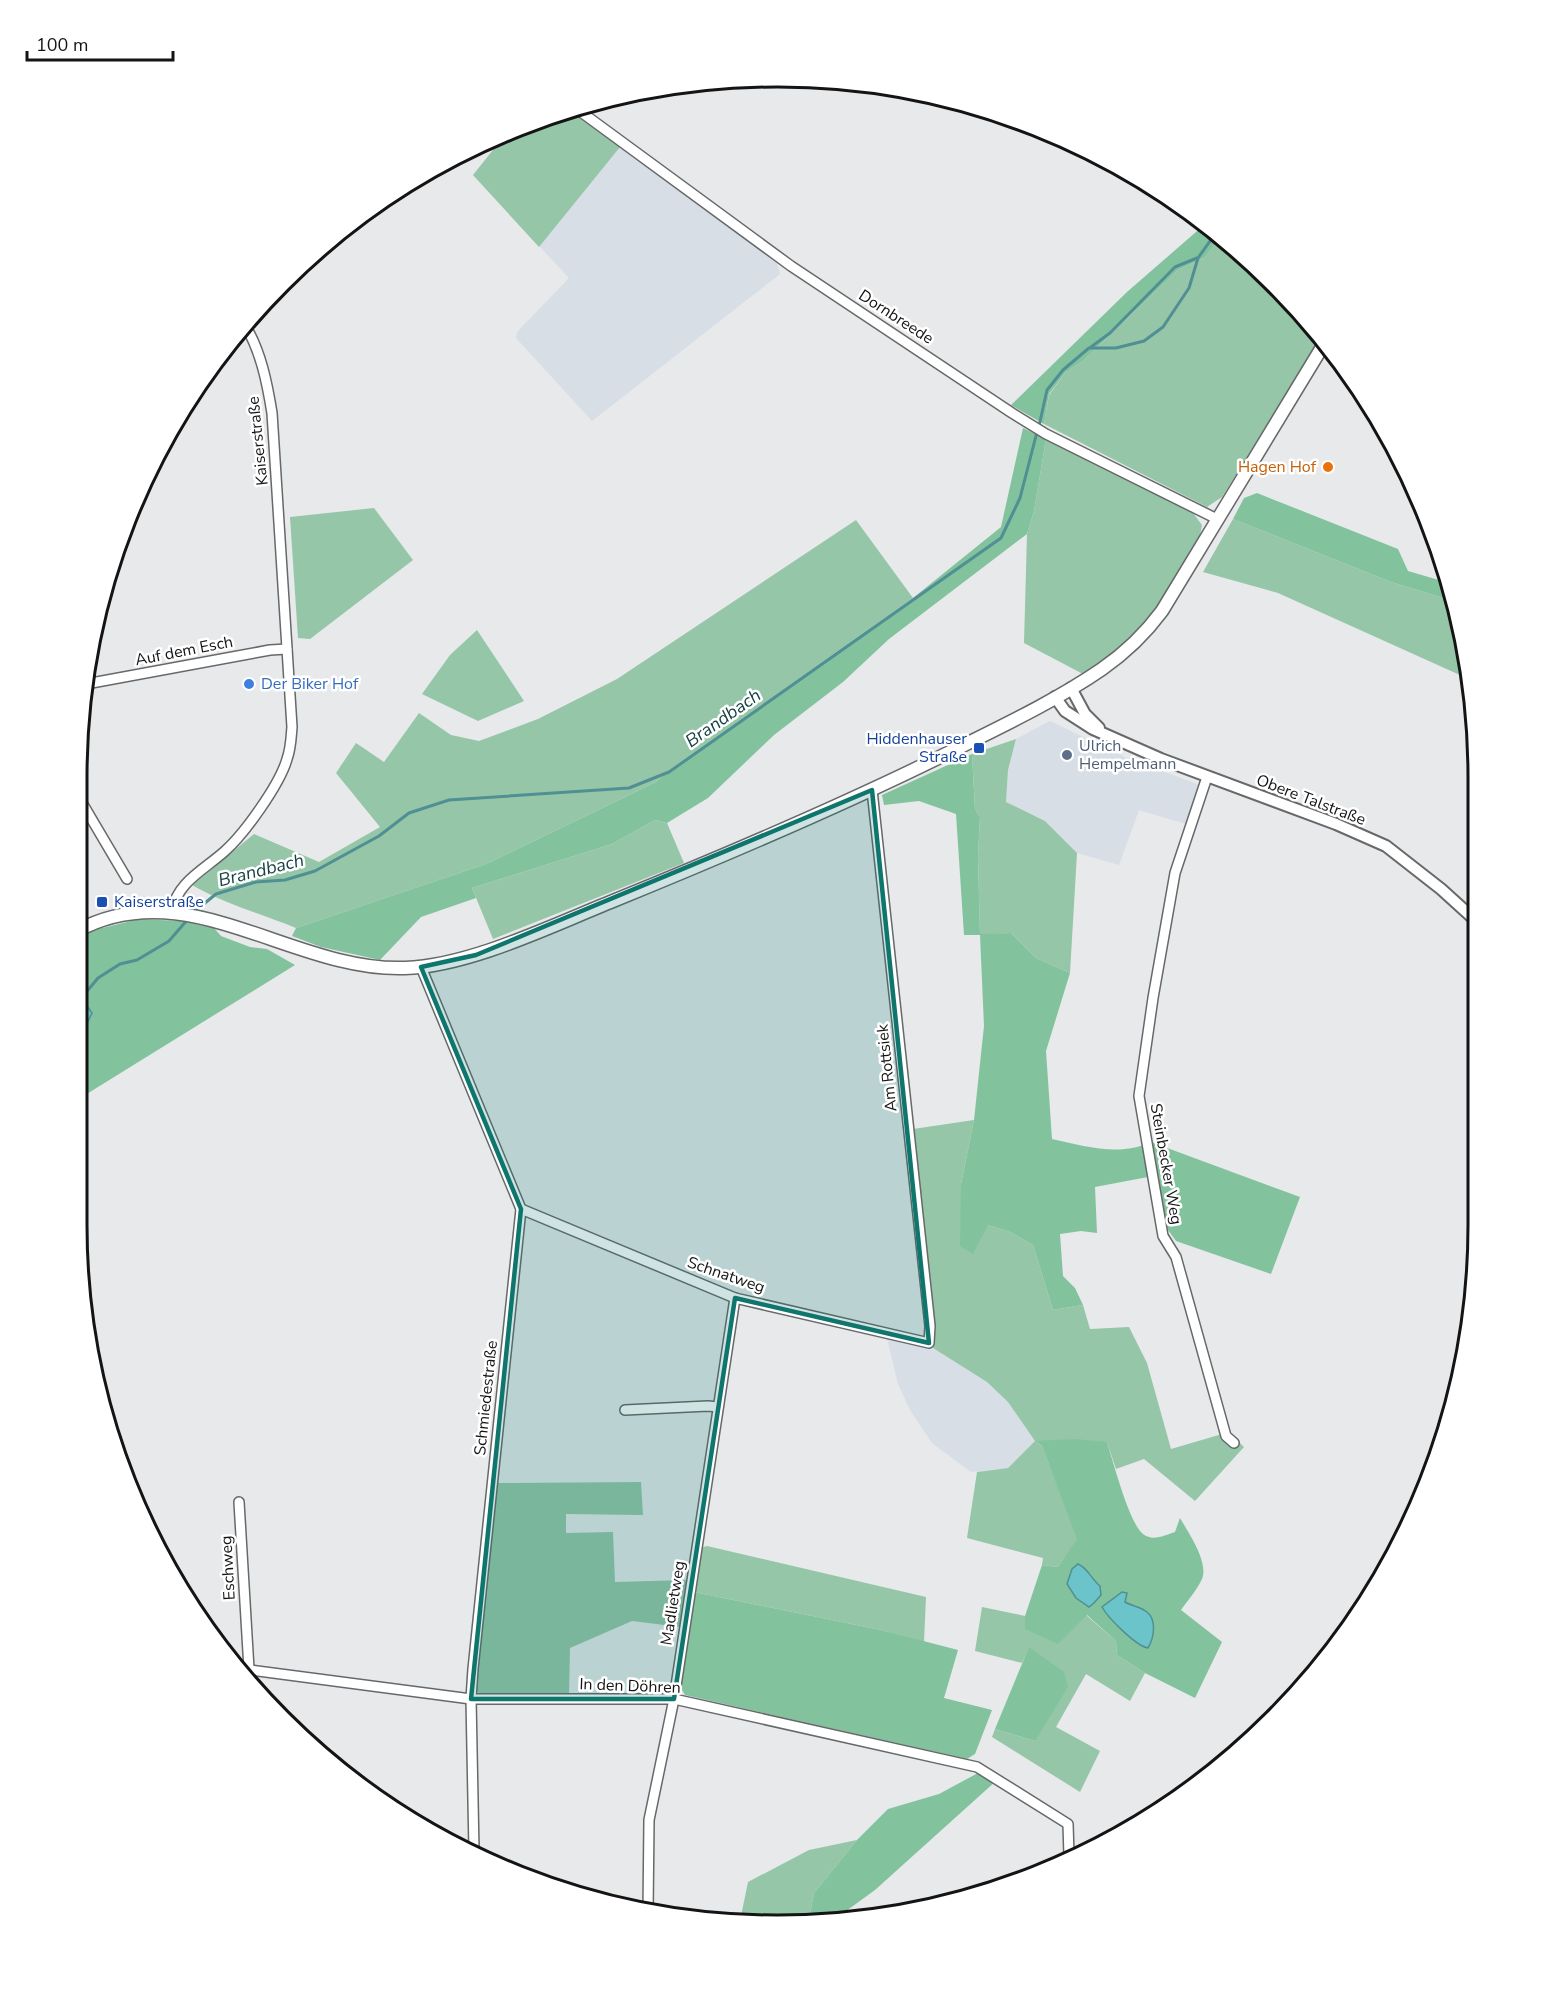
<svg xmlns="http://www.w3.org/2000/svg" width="1555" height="2002" viewBox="0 0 1555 2002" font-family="'Nunito Sans',sans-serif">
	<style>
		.built { fill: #d7dee6 }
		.green { fill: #95c6a8 }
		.forest { fill: #82c39d; fill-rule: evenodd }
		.water { fill: #6ac4c9; stroke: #508f93; stroke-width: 1.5 }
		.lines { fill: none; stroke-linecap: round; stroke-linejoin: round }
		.stream { stroke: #508f93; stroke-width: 3 }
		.minor-casing { stroke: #66686a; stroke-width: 12 }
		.tertiary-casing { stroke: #66686a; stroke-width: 14 }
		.secondary-casing { stroke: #66686a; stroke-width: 15 }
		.minor { stroke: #fff; stroke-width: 9 }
		.tertiary { stroke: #fff; stroke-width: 10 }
		.secondary { stroke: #fff; stroke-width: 12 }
		.marked { fill: #0f766e; fill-opacity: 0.2; stroke: #0f766e; stroke-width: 4.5; stroke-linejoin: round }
		.food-dot { fill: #e8710a; stroke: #fff; stroke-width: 2 }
		.shop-dot { fill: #3f7fe0; stroke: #fff; stroke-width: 2 }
		.transit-dot { fill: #1a4fb4; stroke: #fff; stroke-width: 2 }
		.service-dot { fill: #5c6f8a; stroke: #fff; stroke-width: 2 }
		.labels { text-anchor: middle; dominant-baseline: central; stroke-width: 5; stroke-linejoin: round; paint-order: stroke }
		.street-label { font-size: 16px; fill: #141415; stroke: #fff }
		.food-label { font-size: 16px; fill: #c56008; stroke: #fff; text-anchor: end }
		.shop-label { font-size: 16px; fill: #366cbe; stroke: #fff; text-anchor: start }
		.transit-label { font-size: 16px; fill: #164399; stroke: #fff; text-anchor: end }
		.service-label { font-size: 16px; fill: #4e5e75; stroke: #fff; text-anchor: start }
		.water-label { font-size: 18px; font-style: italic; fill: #164143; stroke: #fff }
		.rim { fill: none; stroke: #141415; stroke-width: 3 }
	</style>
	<rect width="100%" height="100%" fill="#e7e9eb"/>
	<g class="built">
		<polygon points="572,111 777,263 780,274 592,421 516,338 517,332 569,278 473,175 509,130"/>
		<polygon points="1050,721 1125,757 1200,785 1186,824 1139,810 1119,865 1077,853 1045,821 1006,802 1008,770 1016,739"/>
		<polygon points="887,1338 933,1348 987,1382 1008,1402 1035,1441 1008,1468 971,1472 932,1443 910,1410 898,1384"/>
	</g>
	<g class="green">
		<polygon points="572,111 620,147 539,247 473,175 509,130"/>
		<polygon points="1220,239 1273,282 1320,339 1222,497 1207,507 1044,424 1049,395 1065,373 1083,361 1178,270 1204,258"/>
		<path d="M1046,439l147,74 9,12 -2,11c-19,31 -35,66 -58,92 -17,19 -39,32 -59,46l-59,-31 3,-109 7,-23z"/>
		<polygon points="374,508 413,560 310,639 298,638 290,517"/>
		<polygon points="1233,519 1391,582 1453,601 1471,680 1278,593 1203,572"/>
		<path d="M856,520l57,78 -245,173 -12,11 -170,82 -190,64c-35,-14 -71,-24 -104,-43l62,-51 65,28 61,-35 -44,-54 20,-30 28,19 35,-49 32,22 28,6 59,-22 79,-40z"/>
		<polygon points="477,630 524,701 478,721 422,694 450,655"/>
		<polygon points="1016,739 1008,770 1006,802 1045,821 1077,853 1070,973 1036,958 1011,933 980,935 978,856 980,817 975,809 972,754"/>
		<polygon points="655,820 667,823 684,863 493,939 472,888 612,844"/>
		<polygon points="974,1120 961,1184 988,1225 1010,1232 1033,1245 1053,1310 1083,1305 1090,1329 1129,1327 1147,1363 1171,1449 1229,1432 1244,1447 1195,1501 1144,1459 1116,1469 1107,1442 1036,1442 1042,1446 1078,1539 1058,1567 1042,1565 1043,1558 967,1538 977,1472 1008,1468 1035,1441 1008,1402 987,1382 933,1348 913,1129"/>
		<polygon points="641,1482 643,1515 566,1514 566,1533 613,1532 615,1582 687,1580 680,1627 632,1621 570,1648 569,1695 482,1695 476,1691 478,1656 497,1483"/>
		<polygon points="707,1546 926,1597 924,1642 881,1630 694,1592 700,1548"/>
		<polygon points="982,1607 1025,1616 1025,1629 1086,1615 1116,1641 1117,1655 1145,1673 1130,1701 1086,1674 1056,1727 1100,1751 1080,1792 992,1737 995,1729 1035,1741 1029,1648 1022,1663 975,1651"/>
		<polygon points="857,1840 814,1893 808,1924 740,1921 748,1882 809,1850"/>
	</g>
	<g class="forest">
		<polygon points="1204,225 1220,239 1204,258 1178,270 1083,361 1065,373 1049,394 1044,424 1011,405 1127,292"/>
		<polygon points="1023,428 1046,439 1034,511 1027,534 889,639 843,682 774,735 708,798 667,823 655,820 612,844 472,888 476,898 421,917 380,960 321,947 292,936 296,928 486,864 656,782 668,771 913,598 1001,527"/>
		<polygon points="1257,493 1398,549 1408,571 1449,583 1453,601 1391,582 1233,519 1244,498"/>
		<path d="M972,754l3,55 5,8 -2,39 2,78 31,-1 25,25 34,15 -24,78 6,88c32,7 68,18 99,3l149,55 -29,77 -95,-33 -8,-11 -13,-51 -7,-2 -53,10 2,46 -16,-2 -21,3 3,42 12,12 8,17 -30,5 -20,-65 -23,-13 -22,-7 -15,29 -13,-8 1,-62 13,-64 10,-94 -4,-91h-16l-8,-121 -37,-13 -35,4 -2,-10z"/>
		<polygon points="139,919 181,921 214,928 221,936 250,947 267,949 295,965 77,1100 77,1034 83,1032 83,1000 77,1000 77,939 94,930"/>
		<path d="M1075,1439l32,3c6,19 22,81 36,92 10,8 22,1 32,-2l5,-14c8,14 29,44 22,61 -5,11 -14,21 -21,31l41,32 -27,56 -50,-25 -28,-18 -1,-14 -29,-26 -29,29 -33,-15v-13l17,-51 16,2 19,-28 -35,-93 -7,-5zM1090,1573l4,8 6,5 1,8 -7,9zM1111,1601h14l8,6 10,3 -12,29c-9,-11 -22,-20 -29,-32z"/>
		<polygon points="694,1592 881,1630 958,1650 944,1698 992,1710 975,1754 967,1759 685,1695 681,1688"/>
		<polygon points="1029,1647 1064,1672 1068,1687 1035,1741 995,1729"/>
		<polygon points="978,1773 996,1781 875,1890 831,1922 808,1924 814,1893 857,1840 888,1809 939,1794"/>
	</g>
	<g class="water">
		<polygon points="77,1000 83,1000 92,1013 83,1032 77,1034"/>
		<path d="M1078,1564c11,5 13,15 22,22l1,9 -7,8 -5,4 -13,-9 -9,-14 5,-15z"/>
		<path d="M1122,1592l5,1 -2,9c7,4 16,5 22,10 10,8 7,26 1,36 -12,-2 -40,-30 -46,-41z"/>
	</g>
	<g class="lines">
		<g class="stream">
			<polyline points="1091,347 1110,333 1175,267 1197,258"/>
			<polyline points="1039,426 1047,390 1063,370 1089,348 1116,348 1144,341 1163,327 1189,288 1198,258 1215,234"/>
			<polyline points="194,912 216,894 256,882 285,880 315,871 379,836 409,813 449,800 629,788 669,772 1001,538 1020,498 1037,432"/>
			<polyline points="78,1002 98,978 120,964 137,960 169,941 188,919"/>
		</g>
		<defs>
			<g id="minor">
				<polyline points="577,109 791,266 1012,413 1046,434 1217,519"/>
				<polyline points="86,684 270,650 287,649"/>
				<polyline points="1207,777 1175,873 1153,998 1139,1096 1163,1236 1176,1257 1226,1436 1234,1443"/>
				<polyline points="78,796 127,879"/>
				<path d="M172,911c5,-29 32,-41 53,-60 20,-18 55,-67 62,-92 4,-11 4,-21 5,-32l-20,-314c-5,-31 -11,-61 -27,-88"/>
				<polyline points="421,967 521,1209 473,1669 471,1699 474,1851"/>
				<polyline points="521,1209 735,1298 929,1343 930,1326 872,790"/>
				<polyline points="625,1410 708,1406 718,1407"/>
				<polyline points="239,1502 249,1669"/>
				<polyline points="243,1669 471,1699 674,1699 977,1767 1068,1824 1069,1856"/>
				<polyline points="648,1912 649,1820 674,1699 735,1298"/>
			</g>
			<g id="tertiary">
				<polyline points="1071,688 1085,714 1099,728"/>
				<polyline points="1055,697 1065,711 1093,729 1161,759 1336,824 1386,846 1441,889 1473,918"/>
			</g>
			<path id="secondary" d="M77,931c110,-60 215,41 328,37 65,-2 148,-43 208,-67 113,-46 224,-93 333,-147 52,-26 108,-52 156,-85 23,-16 43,-35 60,-58l162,-267"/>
		</defs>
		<use href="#minor" class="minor-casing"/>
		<use href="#tertiary" class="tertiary-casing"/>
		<use href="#secondary" class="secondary-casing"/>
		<use href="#minor" class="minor"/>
		<use href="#tertiary" class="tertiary"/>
		<use href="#secondary" class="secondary"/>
	</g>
	<path class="marked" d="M872,790l57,553 -194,-45 -61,401h-203l50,-490 -100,-242 55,-12z"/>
	<circle class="food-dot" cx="1328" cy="467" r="6"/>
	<circle class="shop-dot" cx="249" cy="684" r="6"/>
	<g class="transit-dot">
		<rect x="973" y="742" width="12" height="12" rx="3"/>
		<rect x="96" y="896" width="12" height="12" rx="3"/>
	</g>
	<circle class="service-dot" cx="1067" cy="755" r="6"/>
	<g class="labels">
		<g class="street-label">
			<text transform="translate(896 317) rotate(33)">Dornbreede</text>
			<text transform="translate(258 441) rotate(-96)">Kaiserstraße</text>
			<text transform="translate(184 651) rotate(-11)">Auf dem Esch</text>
			<text transform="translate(1311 800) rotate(21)">Obere Talstraße</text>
			<text transform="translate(887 1068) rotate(-96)">Am Rottsiek</text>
			<text transform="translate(1166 1164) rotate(80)">Steinbecker Weg</text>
			<text transform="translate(726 1275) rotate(19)">Schnatweg</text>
			<text transform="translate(486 1398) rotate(-84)">Schmiedestraße</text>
			<text transform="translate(228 1568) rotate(-93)">Eschweg</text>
			<text transform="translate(673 1603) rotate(-81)">Madlietweg</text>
			<text transform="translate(630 1686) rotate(2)">In den Döhren</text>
		</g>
		<g class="food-label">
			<text x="1316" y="467">Hagen Hof</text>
		</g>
		<g class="shop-label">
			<text x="261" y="684">Der Biker Hof</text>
		</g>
		<g class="transit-label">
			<text x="967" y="739">Hiddenhauser<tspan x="967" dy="18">Straße</tspan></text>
			<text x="114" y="902" text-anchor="start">Kaiserstraße</text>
		</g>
		<g class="service-label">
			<text x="1079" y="746">Ulrich<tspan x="1079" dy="18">Hempelmann</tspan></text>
		</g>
		<g class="water-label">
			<text transform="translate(723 718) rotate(-35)">Brandbach</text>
			<text transform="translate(261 870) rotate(-14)">Brandbach</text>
		</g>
	</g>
	<path d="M0 0H1555V2002H0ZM777 87H778A690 690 0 0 1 1468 777V1225A690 690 0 0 1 778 1915H777A690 690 0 0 1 87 1225V777A690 690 0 0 1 777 87Z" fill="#fff" fill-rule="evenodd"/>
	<path class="rim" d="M777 87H778A690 690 0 0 1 1468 777V1225A690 690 0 0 1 778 1915H777A690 690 0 0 1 87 1225V777A690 690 0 0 1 777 87Z"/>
	<path d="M27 51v9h146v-9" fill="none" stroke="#141415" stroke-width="3"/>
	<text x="36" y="51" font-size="18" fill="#141415" stroke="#ffffff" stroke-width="4.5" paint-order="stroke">100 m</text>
</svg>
